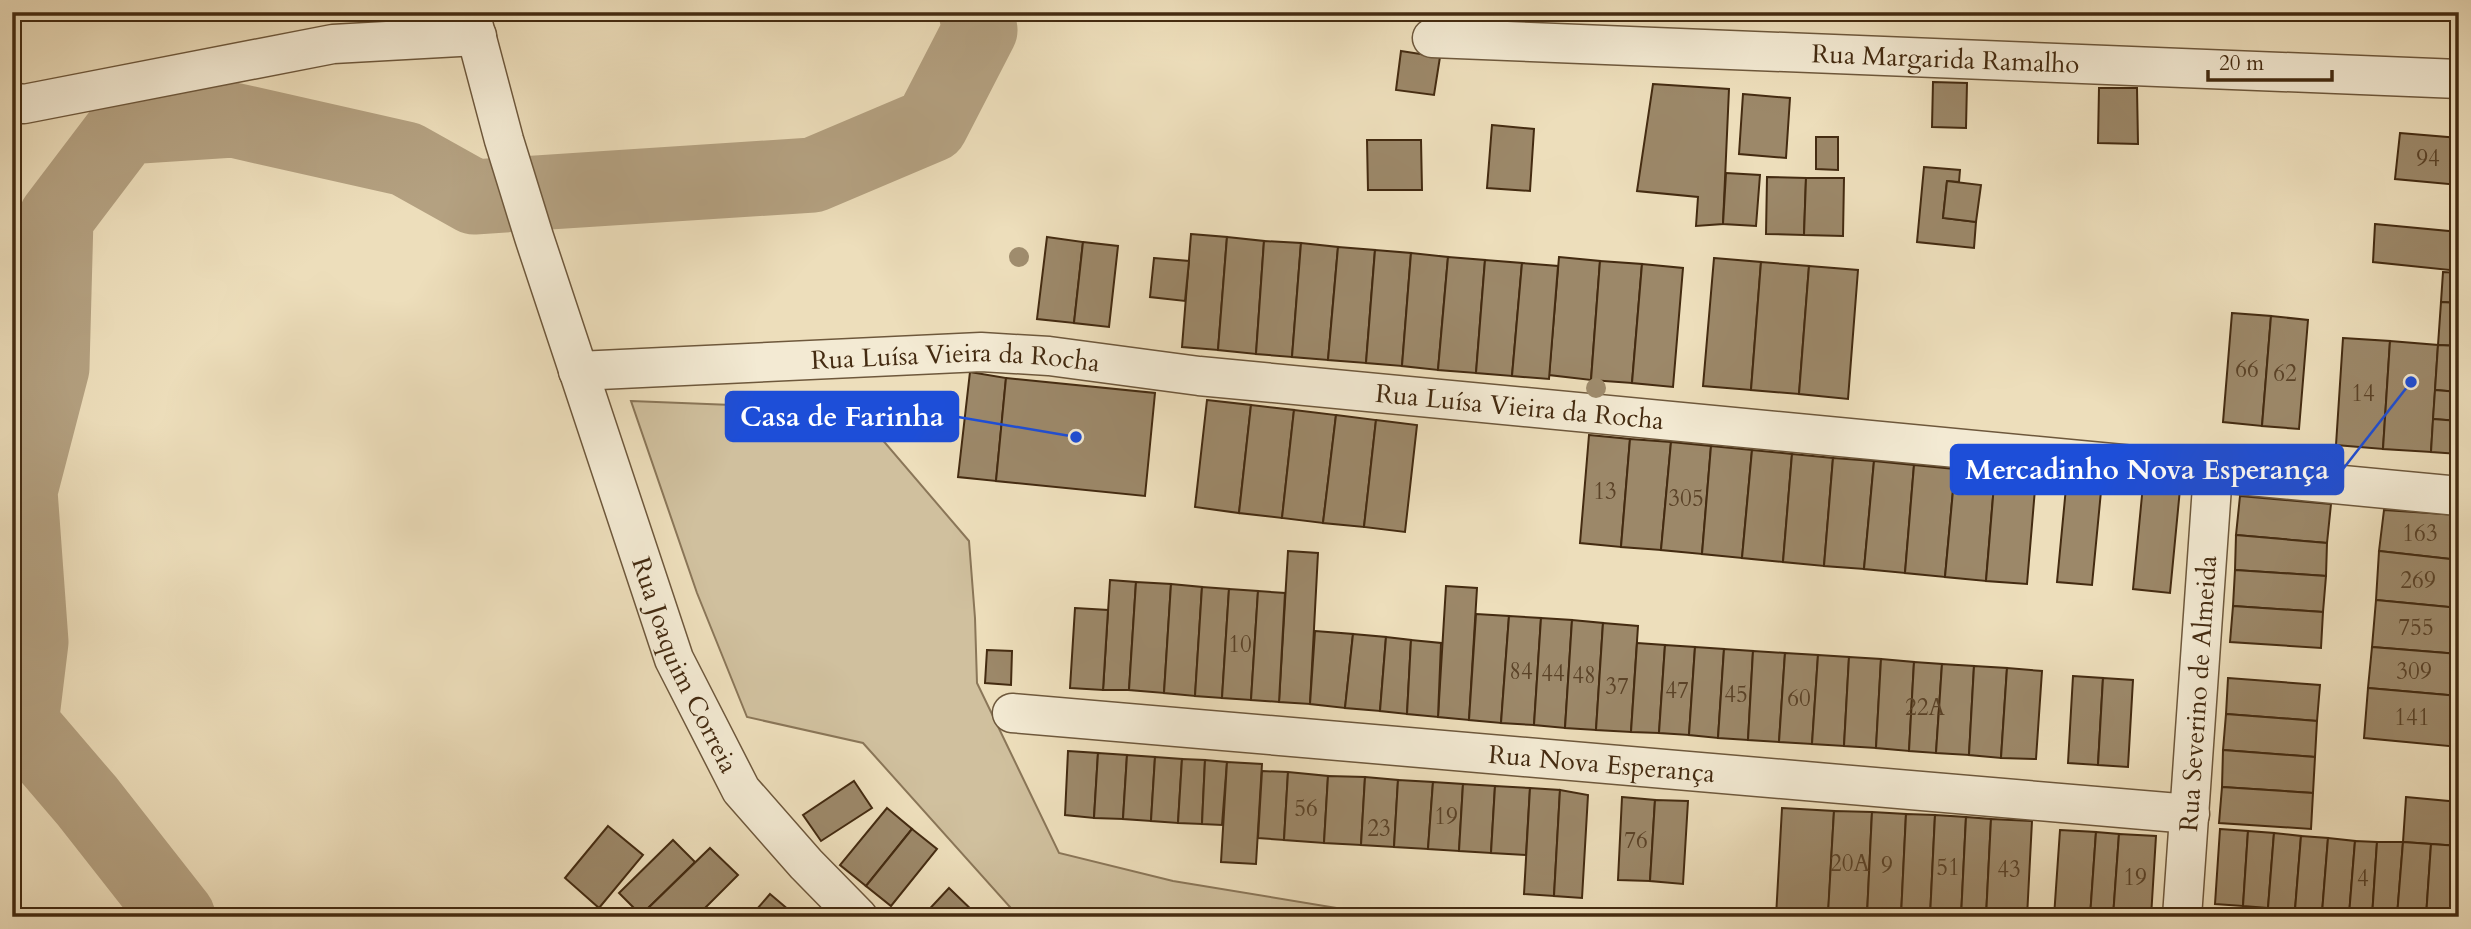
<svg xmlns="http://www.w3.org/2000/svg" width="2471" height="929" viewBox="0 0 2471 929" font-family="Cardo,serif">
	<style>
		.green { fill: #d0c09e; stroke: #8a7658; stroke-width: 2 }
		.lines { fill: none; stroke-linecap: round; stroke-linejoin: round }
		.river { stroke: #b4a181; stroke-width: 75 }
		.building { fill: #9c8869; stroke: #442b11; stroke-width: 2 }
		.minor-casing { stroke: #6e583c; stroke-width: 41 }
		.minor { stroke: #f3ead3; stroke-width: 38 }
		.tree { fill: #9f8c6d }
		.labels { text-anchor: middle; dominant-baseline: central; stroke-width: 7; stroke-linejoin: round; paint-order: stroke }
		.number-label { font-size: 23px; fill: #5a4227 }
		.street-label { font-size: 26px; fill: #442b11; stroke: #f3ead3 }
		.leader { fill: none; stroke: #1d4ed8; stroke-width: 2.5 }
		.callout-dot { fill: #1d4ed8; stroke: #f3ead3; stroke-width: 2.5 }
		.callout { fill: #1d4ed8; stroke: #1d4ed8; stroke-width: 2.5 }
		.callout-label { font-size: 28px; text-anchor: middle; font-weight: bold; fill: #fff }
	</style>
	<rect width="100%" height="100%" fill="#eddebb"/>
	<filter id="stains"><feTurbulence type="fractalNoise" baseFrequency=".00286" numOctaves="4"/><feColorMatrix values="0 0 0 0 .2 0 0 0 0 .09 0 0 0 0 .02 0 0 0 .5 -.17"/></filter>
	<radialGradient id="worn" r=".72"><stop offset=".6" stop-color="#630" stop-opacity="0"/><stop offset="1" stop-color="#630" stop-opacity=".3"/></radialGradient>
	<polygon class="green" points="631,401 857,410 969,541 975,618 977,683 1059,853 1173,881 1391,917 1019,917 863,743 747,717 697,593"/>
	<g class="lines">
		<polyline class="river" points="178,917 87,801 21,724 31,642 20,491 52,368 56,218 125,127 233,120 406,159 474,197 813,175 931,125 980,30 976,12"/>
	</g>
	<g class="building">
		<polygon points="1466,12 1509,12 1509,13 1467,18"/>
		<polygon points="1401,51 1440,57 1434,95 1396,90"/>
		<polygon points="1933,82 1967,83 1966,128 1932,127"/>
		<polygon points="1653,84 1729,89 1723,224 1696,226 1698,197 1637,191"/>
		<polygon points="2099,88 2137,88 2138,144 2098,143"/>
		<polygon points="1743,94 1790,98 1786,158 1739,154"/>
		<polygon points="1492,125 1534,129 1530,191 1487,188"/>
		<polygon points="2400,133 2459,138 2459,185 2395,179"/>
		<polygon points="1816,137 1838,137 1838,170 1816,169"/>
		<polygon points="1367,140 1421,140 1422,190 1368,190"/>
		<polygon points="1924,167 1960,170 1959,182 1947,181 1943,218 1976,222 1974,248 1917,242"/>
		<polygon points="1726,173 1760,175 1756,226 1723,224"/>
		<polygon points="1767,177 1806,178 1804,235 1766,234"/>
		<polygon points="1806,178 1844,178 1843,236 1804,235"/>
		<polygon points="1947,181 1981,185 1976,222 1943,218"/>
		<polygon points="2375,224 2459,232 2459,271 2373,262"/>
		<polygon points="1191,234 1227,237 1218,350 1182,347"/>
		<polygon points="1047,237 1083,242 1074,323 1037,319"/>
		<polygon points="1227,237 1264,241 1256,354 1218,350"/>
		<polygon points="1264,241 1301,243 1292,357 1256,354"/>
		<polygon points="1083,242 1118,246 1109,327 1074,323"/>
		<polygon points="1301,243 1338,247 1328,360 1292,357"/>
		<polygon points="1338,247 1375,250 1366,363 1328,360"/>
		<polygon points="1375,250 1411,253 1402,366 1366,363"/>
		<polygon points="1411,253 1448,257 1438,370 1402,366"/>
		<polygon points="1448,257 1485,260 1476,373 1438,370"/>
		<polygon points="1559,257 1600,261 1591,380 1549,375"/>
		<polygon points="1154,258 1189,261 1185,301 1150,297"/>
		<polygon points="1714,258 1761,262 1751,390 1703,386"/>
		<polygon points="1485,260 1522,263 1512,376 1476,373"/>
		<polygon points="1600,261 1642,264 1632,383 1591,380"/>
		<polygon points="1761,262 1809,266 1799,394 1751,390"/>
		<polygon points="1522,263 1558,266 1549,379 1512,376"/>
		<polygon points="1642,264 1683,268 1673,387 1632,383"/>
		<polygon points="1809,266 1858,270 1848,399 1799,394"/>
		<polygon points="2443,272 2459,273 2459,303 2441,302"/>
		<polygon points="2441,302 2459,303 2459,346 2438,345"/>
		<polygon points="2232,313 2271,316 2262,426 2223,422"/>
		<polygon points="2271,316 2308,320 2299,429 2262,426"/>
		<polygon points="2343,338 2390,341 2383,449 2336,445"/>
		<polygon points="2390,341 2438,345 2431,452 2383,449"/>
		<polygon points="2438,345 2459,346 2459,392 2435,390"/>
		<polygon points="970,372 1006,378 996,481 958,477"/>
		<polygon points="1006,378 1155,393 1145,496 996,481"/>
		<polygon points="2435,390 2459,392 2459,421 2433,419"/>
		<polygon points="1207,400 1251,405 1239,513 1195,507"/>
		<polygon points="1251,405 1294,410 1282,518 1239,513"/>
		<polygon points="1294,410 1336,415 1323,523 1282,518"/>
		<polygon points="1336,415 1376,420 1364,527 1323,523"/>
		<polygon points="2433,419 2459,421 2459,454 2431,452"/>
		<polygon points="1376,420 1417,425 1405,532 1364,527"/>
		<polygon points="1589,435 1630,439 1621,547 1580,543"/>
		<polygon points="1630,439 1671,442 1661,550 1621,547"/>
		<polygon points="1671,442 1711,446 1702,554 1661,550"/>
		<polygon points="1711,446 1752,450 1742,558 1702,554"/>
		<polygon points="1752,450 1792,454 1783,562 1742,558"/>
		<polygon points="1792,454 1833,458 1824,566 1783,562"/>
		<polygon points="1833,458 1874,461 1864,569 1824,566"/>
		<polygon points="1874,461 1914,465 1905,573 1864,569"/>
		<polygon points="1914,465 1955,469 1945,577 1905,573"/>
		<polygon points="1955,469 1995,473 1986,581 1945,577"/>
		<polygon points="1995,473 2036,477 2027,584 1986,581"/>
		<polygon points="2067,477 2102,481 2092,585 2057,582"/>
		<polygon points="2143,485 2180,489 2170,593 2133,589"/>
		<polygon points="2240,496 2331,504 2327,543 2236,535"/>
		<polygon points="2384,510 2459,515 2459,560 2379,551"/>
		<polygon points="2236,535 2327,543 2326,576 2235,570"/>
		<polygon points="1288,551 1318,553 1310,704 1279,702"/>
		<polygon points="2379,551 2459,560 2459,608 2376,600"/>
		<polygon points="2235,570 2326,576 2323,612 2233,606"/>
		<polygon points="1110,580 1136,582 1129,690 1103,690"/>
		<polygon points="1136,582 1171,584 1164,693 1129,690"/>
		<polygon points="1171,584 1202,587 1195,696 1164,693"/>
		<polygon points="1446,586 1477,588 1469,720 1438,717"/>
		<polygon points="1202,587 1229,589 1222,698 1195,696"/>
		<polygon points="1229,589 1258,591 1251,700 1222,698"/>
		<polygon points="1258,591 1285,593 1279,702 1251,700"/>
		<polygon points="2376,600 2459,608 2459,654 2372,647"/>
		<polygon points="2233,606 2323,612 2321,648 2230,642"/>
		<polygon points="1075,608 1108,610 1103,690 1070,688"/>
		<polygon points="1476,614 1509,616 1501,723 1469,720"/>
		<polygon points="1509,616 1541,618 1534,725 1501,723"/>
		<polygon points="1541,618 1572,620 1565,728 1534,725"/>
		<polygon points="1572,620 1603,623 1596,730 1565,728"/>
		<polygon points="1603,623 1638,626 1631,732 1596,730"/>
		<polygon points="1315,631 1353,634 1345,708 1310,704"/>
		<polygon points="1353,634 1386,637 1380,711 1345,708"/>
		<polygon points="1386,637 1411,640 1407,714 1380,711"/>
		<polygon points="1411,640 1441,643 1438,717 1407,714"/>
		<polygon points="1637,643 1665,645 1659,733 1631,732"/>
		<polygon points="1665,645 1695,647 1689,735 1659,733"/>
		<polygon points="1695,647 1724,649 1718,738 1689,735"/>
		<polygon points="2372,647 2459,654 2459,696 2368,688"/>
		<polygon points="1724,649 1753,651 1748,740 1718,738"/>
		<polygon points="987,650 1012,651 1011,685 985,683"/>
		<polygon points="1753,651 1785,653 1779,742 1748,740"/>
		<polygon points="1785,653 1818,655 1812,744 1779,742"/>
		<polygon points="1818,655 1849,657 1844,746 1812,744"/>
		<polygon points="1849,657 1881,659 1876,748 1844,746"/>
		<polygon points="1881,659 1914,662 1909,751 1876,748"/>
		<polygon points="1914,662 1942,664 1936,753 1909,751"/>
		<polygon points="1942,664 1974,666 1969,755 1936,753"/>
		<polygon points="1974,666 2007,668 2001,758 1969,755"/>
		<polygon points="2007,668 2042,671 2036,759 2001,758"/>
		<polygon points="2073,676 2103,678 2098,765 2068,763"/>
		<polygon points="2103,678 2133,680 2128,767 2098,765"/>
		<polygon points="2228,678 2320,685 2317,721 2226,714"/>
		<polygon points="2368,688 2459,696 2459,747 2364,738"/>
		<polygon points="2226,714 2317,721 2315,757 2223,750"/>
		<polygon points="2223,750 2315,757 2313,793 2222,787"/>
		<polygon points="1068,751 1098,753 1094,818 1065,815"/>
		<polygon points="1098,753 1127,755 1123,819 1094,818"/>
		<polygon points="1127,755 1155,757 1151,821 1123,819"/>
		<polygon points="1155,757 1182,759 1178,823 1151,821"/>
		<polygon points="1182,759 1205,760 1202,824 1178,823"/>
		<polygon points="1205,760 1227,762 1222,825 1202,824"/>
		<polygon points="1227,762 1262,764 1256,864 1221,862"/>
		<polygon points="1262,771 1288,772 1284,840 1258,838"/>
		<polygon points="1288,772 1328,776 1324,843 1284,840"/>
		<polygon points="1328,776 1365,777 1361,845 1324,843"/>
		<polygon points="1365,777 1398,780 1394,847 1361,845"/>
		<polygon points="1398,780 1433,782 1428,849 1394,847"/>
		<polygon points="854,781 872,808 821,841 803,815"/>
		<polygon points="1433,782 1463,784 1459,851 1428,849"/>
		<polygon points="1463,784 1495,786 1491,853 1459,851"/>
		<polygon points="1495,786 1530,788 1526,855 1491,853"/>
		<polygon points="2222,787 2313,793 2311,829 2219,823"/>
		<polygon points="1530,788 1560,790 1554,896 1524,894"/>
		<polygon points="1560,790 1588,795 1582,898 1554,896"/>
		<polygon points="1622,797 1655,800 1650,881 1618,880"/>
		<polygon points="2406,797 2459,802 2459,846 2403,842"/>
		<polygon points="1655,800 1688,801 1683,884 1650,881"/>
		<polygon points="887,808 912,829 866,886 840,865"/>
		<polygon points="1782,808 1834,811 1828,917 1776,917"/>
		<polygon points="1834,811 1872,812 1867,915 1828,913"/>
		<polygon points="1872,812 1906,814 1901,916 1867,915"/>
		<polygon points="1906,814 1935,815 1930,917 1901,916"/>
		<polygon points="1935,815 1966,817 1961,917 1930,917"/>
		<polygon points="1966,817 1991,819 1986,917 1961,917"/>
		<polygon points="1991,819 2032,821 2027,917 1986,917"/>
		<polygon points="608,826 643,855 599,908 565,878"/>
		<polygon points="912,829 937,849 891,906 866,886"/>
		<polygon points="2220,829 2248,831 2243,906 2215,904"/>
		<polygon points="2060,830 2096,832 2090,917 2054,917"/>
		<polygon points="2248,831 2274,833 2268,908 2243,906"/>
		<polygon points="2096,832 2119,834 2113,917 2090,917"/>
		<polygon points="2274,833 2301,836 2295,910 2268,908"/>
		<polygon points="2119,834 2156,836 2151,917 2113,917"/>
		<polygon points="2301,836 2328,838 2322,913 2295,910"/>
		<polygon points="2328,838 2355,841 2349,915 2322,913"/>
		<polygon points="673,840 695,862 641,915 619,893"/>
		<polygon points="2355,841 2377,842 2372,917 2349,915"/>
		<polygon points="2377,842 2403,842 2397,916 2372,917"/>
		<polygon points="2403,842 2431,844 2426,917 2397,916"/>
		<polygon points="2431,844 2459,846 2459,917 2426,917"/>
		<polygon points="710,848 738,875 696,917 643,917 641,915"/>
		<polygon points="949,888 979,917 922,917"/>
		<polygon points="770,894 796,916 750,917"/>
	</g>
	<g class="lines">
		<defs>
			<g id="minor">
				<path id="s1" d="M470,12l34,128 30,97 140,422 67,131 65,74 52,53"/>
				<path id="s2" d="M1432,38l1027,41"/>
				<polyline points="12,102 24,104 333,44 477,36"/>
				<path id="s3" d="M578,371l403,-19 68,4 150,20 1260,120"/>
				<path id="s4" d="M1012,713l1178,101"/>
				<path id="s5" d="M2182,917l31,-445"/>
			</g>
		</defs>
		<use href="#minor" class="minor-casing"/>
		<use href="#minor" class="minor"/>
	</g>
	<g class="tree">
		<circle cx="1019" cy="257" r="10"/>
		<circle cx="1596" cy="388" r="10"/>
	</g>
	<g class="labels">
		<g class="number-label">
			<text x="2428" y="158">94</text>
			<text x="2247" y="369">66</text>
			<text x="2285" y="373">62</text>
			<text x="2363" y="393">14</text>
			<text x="1605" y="491">13</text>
			<text x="1686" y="498">305</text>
			<text x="2420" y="533">163</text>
			<text x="2418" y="580">269</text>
			<text x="2416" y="627">755</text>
			<text x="1240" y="644">10</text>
			<text x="1521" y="671">84</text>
			<text x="2414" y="671">309</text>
			<text x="1553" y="673">44</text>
			<text x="1584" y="675">48</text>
			<text x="1617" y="686">37</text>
			<text x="1677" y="690">47</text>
			<text x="1736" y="694">45</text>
			<text x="1799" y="698">60</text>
			<text x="1925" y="707">22A</text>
			<text x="2412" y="717">141</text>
			<text x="1306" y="808">56</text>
			<text x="1446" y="816">19</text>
			<text x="1379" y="828">23</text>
			<text x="1636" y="840">76</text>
			<text x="1850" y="863">20A</text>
			<text x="1887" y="865">9</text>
			<text x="1948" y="867">51</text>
			<text x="2009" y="869">43</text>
			<text x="2135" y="877">19</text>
			<text x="2363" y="878">4</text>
		</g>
		<g class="street-label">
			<text stroke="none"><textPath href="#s2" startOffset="514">Rua Margarida Ramalho</textPath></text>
			<text stroke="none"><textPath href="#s3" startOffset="378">Rua Luísa Vieira da Rocha</textPath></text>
			<text stroke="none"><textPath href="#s3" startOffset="945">Rua Luísa Vieira da Rocha</textPath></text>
			<text stroke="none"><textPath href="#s1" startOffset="688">Rua Joaquim Correia</textPath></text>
			<text stroke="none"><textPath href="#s5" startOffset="224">Rua Severino de Almeida</textPath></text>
			<text stroke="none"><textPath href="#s4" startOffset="592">Rua Nova Esperança</textPath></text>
		</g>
	</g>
	<path class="leader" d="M1076 437L958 417M2411 382L2343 469"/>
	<g class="callout-dot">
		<circle cx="1076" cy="437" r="7"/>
		<circle cx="2411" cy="382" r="7"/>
	</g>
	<g class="callout">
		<rect x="726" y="392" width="232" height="49" rx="7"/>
		<rect x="1951" y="445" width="392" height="49" rx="7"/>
	</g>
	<g class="callout-label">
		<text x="842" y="426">Casa de Farinha</text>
		<text x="2147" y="479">Mercadinho Nova Esperança</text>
	</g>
	<rect width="2471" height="929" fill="none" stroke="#eddebb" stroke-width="42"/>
	<rect x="14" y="14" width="2443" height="901" fill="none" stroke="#442b11" stroke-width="3.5"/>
	<rect x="21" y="21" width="2429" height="887" fill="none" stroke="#442b11" stroke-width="2"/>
	<path d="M2208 70v10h124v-10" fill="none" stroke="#442b11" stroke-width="3.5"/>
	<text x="2219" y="70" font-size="21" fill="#442b11" stroke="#f3ead3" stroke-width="5" paint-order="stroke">20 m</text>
	<rect width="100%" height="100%" filter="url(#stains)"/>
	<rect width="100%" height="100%" fill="url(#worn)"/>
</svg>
